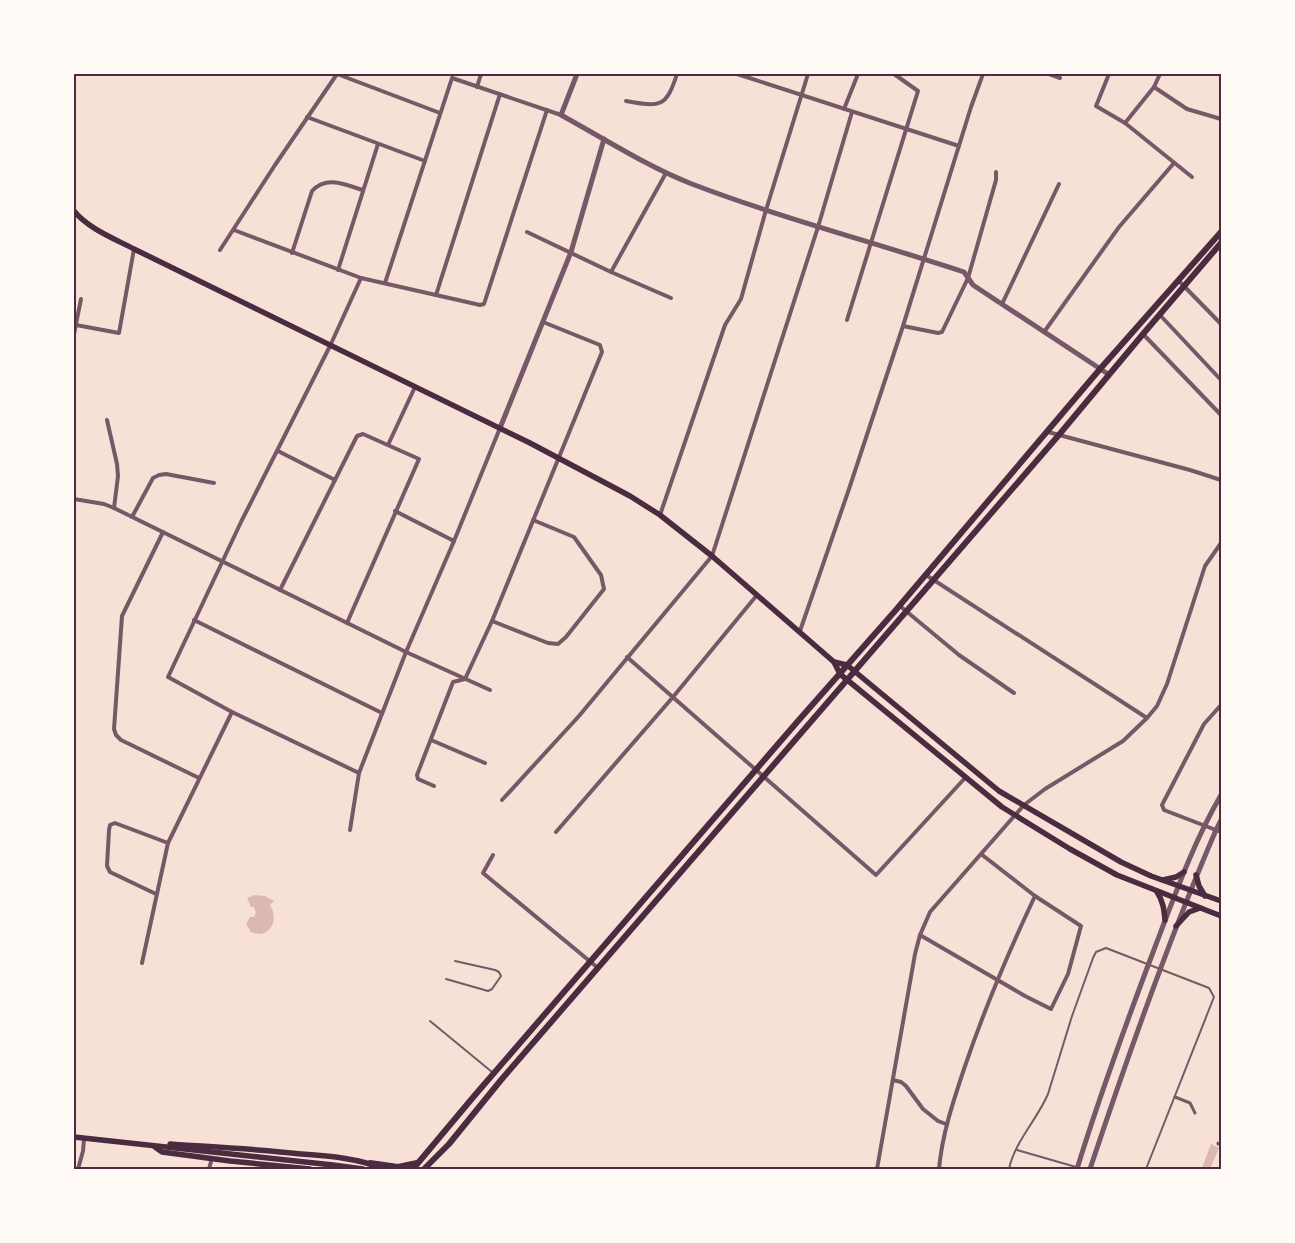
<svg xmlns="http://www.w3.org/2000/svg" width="1295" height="1243" viewBox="0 0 1295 1243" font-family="'DM Sans',sans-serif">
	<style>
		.water { fill: #dcb8b0 }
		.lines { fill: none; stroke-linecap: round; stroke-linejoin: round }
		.service { stroke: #755966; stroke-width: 2 }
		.pedestrian { stroke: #755966; stroke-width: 3 }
		.minor { stroke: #755966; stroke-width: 4 }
		.tertiary { stroke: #755966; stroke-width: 5 }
		.secondary { stroke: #4a2c40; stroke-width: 5.5 }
		.primary { stroke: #4a2c40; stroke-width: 6 }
		.neatline { fill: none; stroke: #4a2c40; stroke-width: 2 }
	</style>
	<rect width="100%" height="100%" fill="#f7e1d7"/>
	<g class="water">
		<path d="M254,895l11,1 9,5 -4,4c10,16 -1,35 -19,27l-5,-8 4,-7h4l2,-4 -2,-6h-3l-4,-9z"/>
		<polygon points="1211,1144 1219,1148 1210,1169 1202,1168"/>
	</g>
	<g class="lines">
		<g class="service">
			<polyline points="446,979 488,991 492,989 501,976 499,972 495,970 455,961"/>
			<polyline points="430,1021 492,1072"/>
			<polyline points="1017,1150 1083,1169"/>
			<path d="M1009,1169c6,-28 28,-49 39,-75l24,-78 21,-58 3,-6 10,-4 103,40 5,9 -68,172"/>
		</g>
		<g class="pedestrian">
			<polyline points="1175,1097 1190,1103 1195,1113"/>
			<polyline points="1218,1143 1218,1144"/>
		</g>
		<g class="minor">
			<polyline points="737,74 959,146"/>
			<polyline points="1049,74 1060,78"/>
			<polyline points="1109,74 1096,106 1125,123 1192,177"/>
			<polyline points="477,87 481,74"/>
			<polyline points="1154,87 1187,109 1221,119"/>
			<path d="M626,101c34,6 40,7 51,-27"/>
			<polyline points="844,109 858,74"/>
			<polyline points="307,117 425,161"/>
			<polyline points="1125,123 1154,87 1160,74"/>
			<polyline points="234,230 361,278 480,305 484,304 547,110"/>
			<polyline points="527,232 611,272 671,298"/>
			<polyline points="220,250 275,165 337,74 440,113"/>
			<path d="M292,253l20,-62c15,-16 33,-6 51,-1"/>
			<polyline points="338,270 378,144"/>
			<polyline points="611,272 666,173"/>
			<polyline points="1179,281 1221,324"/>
			<polyline points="385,283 452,78 561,115"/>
			<polyline points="436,295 500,94"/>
			<polyline points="1002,304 1059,184"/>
			<polyline points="1159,314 1221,380"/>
			<polyline points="847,320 918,91 894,74"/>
			<polyline points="76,325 119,333 134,249"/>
			<polyline points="903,326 938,333 942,332 968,278 996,180 996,172"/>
			<polyline points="1044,332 1119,227 1174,163"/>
			<polyline points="74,334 81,299"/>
			<polyline points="1143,334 1221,415"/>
			<polyline points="107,420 117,464 118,476 114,508"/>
			<polyline points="1048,432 1190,470 1221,480"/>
			<polyline points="388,445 415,387"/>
			<polyline points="278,451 335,480"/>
			<polyline points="74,499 104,504 114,508 406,652 490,690"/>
			<polyline points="395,511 454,541"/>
			<polyline points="660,515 725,325 741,299 766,210 808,74"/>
			<polyline points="132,517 153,478 159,475 166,474 214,483"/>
			<polyline points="163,532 122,616 114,729 116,735 121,740 199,778"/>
			<polyline points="926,575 1147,718"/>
			<polyline points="280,590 357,436 363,434 419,459 347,623"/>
			<polyline points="900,606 959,655 1014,693"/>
			<polyline points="194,620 382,713"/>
			<polyline points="492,621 548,643 558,644 566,637 604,589 601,575 574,537 533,520"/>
			<polyline points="800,631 849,489 903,326 971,107 983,74"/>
			<polyline points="627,657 876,875 965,778"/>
			<polyline points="1221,705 1204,724 1162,805 1164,810 1221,832"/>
			<polyline points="431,740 485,763"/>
			<polyline points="359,773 232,712 168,677 241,522 330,346 361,278"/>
			<polyline points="434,786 418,779 417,775 453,682 465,679 492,621 602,352 600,345 543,322"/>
			<polyline points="502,800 579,716 712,556 818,227 852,112"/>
			<polyline points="350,830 359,773 406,652 454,541 500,428"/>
			<polyline points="556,832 673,697 757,595"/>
			<polyline points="493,855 483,873 598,968"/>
			<polyline points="156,894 110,872 107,866 109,830 110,825 115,823 168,843"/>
			<polyline points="920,935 1025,996 1051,1009 1068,974 1081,926 1035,896 981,854"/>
			<polyline points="142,963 168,843 232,712"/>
			<polyline points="893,1080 901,1082 906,1086 923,1109 938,1121 946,1124"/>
			<polyline points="78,1169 83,1151 84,1139"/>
			<polyline points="209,1169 212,1158"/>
			<polyline points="877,1169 915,954 920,935 930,912 1024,805 1045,789 1123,741 1147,718 1157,706 1167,684 1205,566 1221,543"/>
			<path d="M939,1169c3,-34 14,-67 25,-100 20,-59 44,-116 71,-173"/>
		</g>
		<g class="tertiary">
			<path d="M577,74l-16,41c42,23 87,52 131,69 89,34 181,58 272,88l9,13 135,89"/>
			<polyline points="500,428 571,252 604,139"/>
			<path d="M1077,1169c23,-75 50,-148 78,-222 20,-52 38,-104 66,-152"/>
			<path d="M1090,1169c38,-114 78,-228 126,-339l5,-10"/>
		</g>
		<g class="secondary">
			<path d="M74,211c15,18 39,27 60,38l396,194 100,53 30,19 52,41 122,106 6,12 162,133 68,42 47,26 104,41"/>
			<polyline points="834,662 847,665 999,791 1121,862 1151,876 1221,901"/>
			<polyline points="1196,875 1199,886 1205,896"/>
			<polyline points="1163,880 1176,877 1184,872"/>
			<path d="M1157,892c6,9 7,17 8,28"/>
			<polyline points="1176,926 1189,912 1200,908"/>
			<polyline points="74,1137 333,1165 363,1169"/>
			<path d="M170,1144c44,3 87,5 131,10 28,2 57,4 83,15"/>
			<polyline points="155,1147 162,1152 230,1161 310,1169"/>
		</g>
		<g class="primary">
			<polyline points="370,1163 398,1167 417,1163"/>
			<polyline points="413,1169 475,1095 798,721 895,611 1100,369 1221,232"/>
			<polyline points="424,1169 449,1144 501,1080 1058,436 1143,334 1221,243"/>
		</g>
	</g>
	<rect width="1295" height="1243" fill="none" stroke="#fffaf5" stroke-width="150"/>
	<rect x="75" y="75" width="1145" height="1093" class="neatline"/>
</svg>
